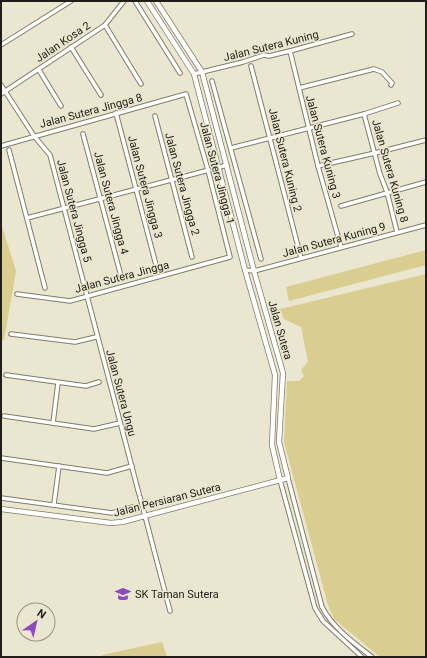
<svg xmlns="http://www.w3.org/2000/svg" width="427" height="658" viewBox="0 0 427 658" font-family="Roboto,sans-serif">
	<style>
		.green { fill: #d9cd8f }
		.lines { fill: none; stroke-linecap: round; stroke-linejoin: round }
		.minor-casing { stroke: #817d69; stroke-width: 5.5 }
		.tertiary-casing { stroke: #817d69; stroke-width: 6 }
		.minor { stroke: #fff; stroke-width: 3.5 }
		.tertiary { stroke: #fff; stroke-width: 4.5 }
		.labels { text-anchor: middle; dominant-baseline: central; stroke-width: 3; stroke-linejoin: round; paint-order: stroke }
		.street-label { font-size: 11px; fill: #201e16; stroke: #eae6cf }
		.poi-label { font-size: 11px; fill: #201e16; stroke: #eae6cf; text-anchor: start }
	</style>
	<rect width="100%" height="100%" fill="#eae6cf"/>
	<g class="green">
		<polygon points="1,223 16,271 4,340 1,340"/>
		<polygon points="426,250 426,265 289,301 286,287"/>
		<polygon points="426,274 426,657 380,657 334,619 328,605 284,442 287,381 299,381 304,376 301,370 308,362 301,327 284,319 280,309"/>
		<polygon points="162,642 167,657 103,657 102,655"/>
	</g>
	<g class="lines">
		<defs>
			<g id="minor">
				<polyline points="135,1 180,73"/>
				<polyline points="105,25 141,84"/>
				<polyline points="1,45 71,1"/>
				<polyline points="71,47 101,95"/>
				<polyline points="290,51 318,166 341,247"/>
				<polyline points="251,66 301,258"/>
				<polyline points="39,70 61,106"/>
				<polyline points="194,74 243,62 264,55 269,56 290,51 352,34"/>
				<polyline points="212,81 261,259"/>
				<polyline points="1,85 34,136 50,155 139,494"/>
				<polyline points="299,88 374,69 382,72 392,83 391,85"/>
				<polyline points="1,94 105,25 124,1"/>
				<polyline points="116,113 156,265"/>
				<polyline points="364,114 380,174 387,192 397,232"/>
				<polyline points="155,116 192,257"/>
				<polyline points="83,134 121,276"/>
				<polyline points="1,146 186,94 208,170 230,257 70,301 17,294"/>
				<polyline points="231,148 364,114 398,103"/>
				<polyline points="9,150 45,288"/>
				<polyline points="318,166 375,153 426,140"/>
				<polyline points="213,169 227,165"/>
				<polyline points="341,206 426,182"/>
				<polyline points="27,218 209,170"/>
				<polyline points="245,270 254,271 426,225"/>
				<polyline points="11,334 75,342 96,337"/>
				<polyline points="6,375 86,386 99,382"/>
				<polyline points="4,416 94,429 120,423"/>
				<polyline points="53,423 58,383"/>
				<polyline points="1,458 107,473 132,466"/>
				<path d="M288,478l34,129c11,21 32,36 50,50"/>
				<polyline points="280,480 315,608 323,621 362,657"/>
				<polyline points="140,497 170,611"/>
				<polyline points="1,498 112,513 133,507"/>
				<polyline points="54,504 59,466"/>
			</g>
			<g id="tertiary">
				<polyline points="147,1 194,74 245,270 275,375 272,445 280,480"/>
				<polyline points="1,509 111,523 122,522 288,478 279,442 283,373 254,271 202,72 156,1"/>
			</g>
		</defs>
		<use href="#minor" class="minor-casing"/>
		<use href="#tertiary" class="tertiary-casing"/>
		<use href="#minor" class="minor"/>
		<use href="#tertiary" class="tertiary"/>
	</g>
	<defs>
		<symbol id="school-bare" viewBox="-9 -9 18 18"><path d="M0-5L7-2L0 1L-7-2ZM-4 1L0 2.5L4 1V4Q0 6-4 4Z" fill="#8d4abe" stroke="#eae6cf" stroke-width="2.5" paint-order="stroke"/></symbol>
	</defs>
	<g fill-rule="evenodd">
		<use href="#school-bare" x="112" y="583" width="22" height="22"/>
	</g>
	<g class="labels">
		<g class="street-label">
			<text transform="translate(63 42) rotate(-34)">Jalan Kosa 2</text>
			<text transform="translate(271 46) rotate(-14)">Jalan Sutera Kuning</text>
			<text transform="translate(91 111) rotate(-15)">Jalan Sutera Jingga 8</text>
			<text transform="translate(323 147) rotate(75)">Jalan Sutera Kuning 3</text>
			<text transform="translate(285 160) rotate(76)">Jalan Sutera Kuning 2</text>
			<text transform="translate(390 171) rotate(74)">Jalan Sutera Kuning 8</text>
			<text transform="translate(217 173) rotate(75)">Jalan Sutera Jingga 1</text>
			<text transform="translate(182 184) rotate(75)">Jalan Sutera Jingga 2</text>
			<text transform="translate(145 187) rotate(75)">Jalan Sutera Jingga 3</text>
			<text transform="translate(111 203) rotate(75)">Jalan Sutera Jingga 4</text>
			<text transform="translate(74 211) rotate(75)">Jalan Sutera Jingga 5</text>
			<text transform="translate(334 240) rotate(-15)">Jalan Sutera Kuning 9</text>
			<text transform="translate(122 277) rotate(-15)">Jalan Sutera Jingga</text>
			<text transform="translate(280 330) rotate(74)">Jalan Sutera</text>
			<text transform="translate(121 393) rotate(75)">Jalan Sutera Ungu</text>
			<text transform="translate(167 500) rotate(-14)">Jalan Persiaran Sutera</text>
		</g>
		<g class="poi-label">
			<text x="135" y="594">SK Taman Sutera</text>
		</g>
	</g>
	<rect width="427" height="658" fill="none" stroke="#201e16" stroke-width="4"/>
	<g transform="translate(36 622) rotate(34)"><circle r="19" fill="#eae6cf" stroke="#999685"/>
	<path d="M0-3L7 15L0 10L-7 15Z" fill="#8d4abe"/>
	<text y="-6" font-size="11" font-weight="bold" text-anchor="middle" fill="#201e16">N</text>
	</g>
</svg>
